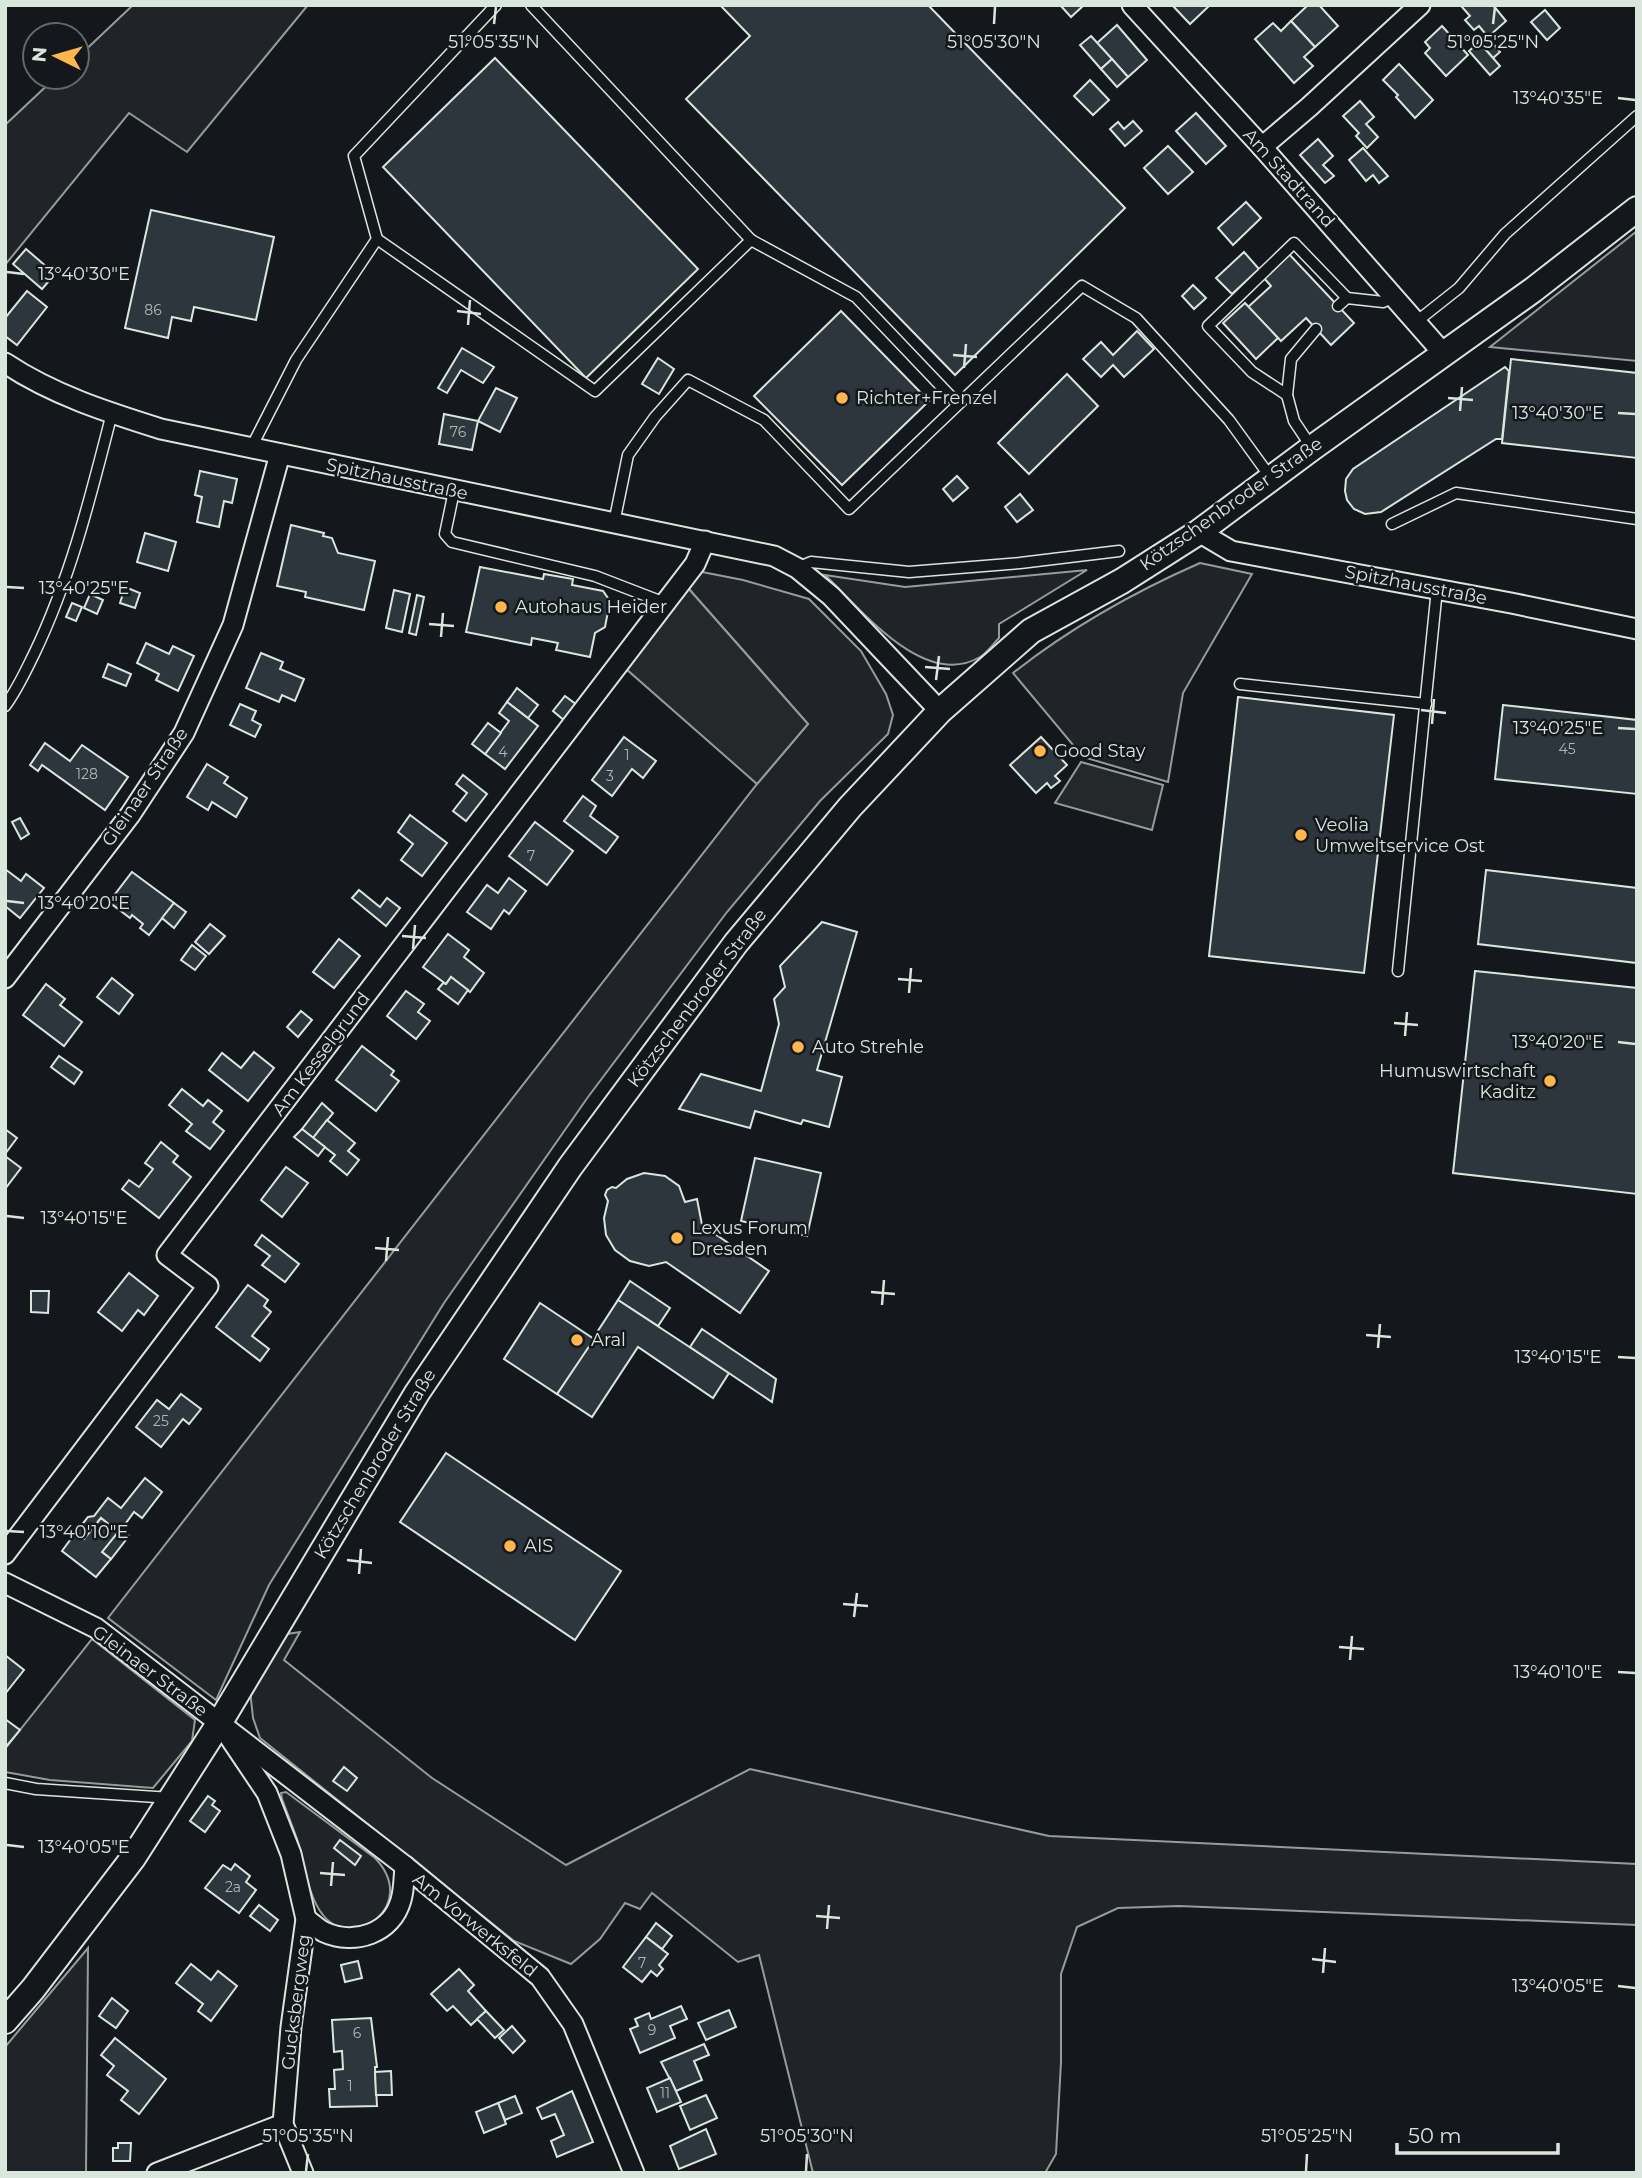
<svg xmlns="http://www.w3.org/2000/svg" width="1642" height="2178" viewBox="0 0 1642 2178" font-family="Montserrat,sans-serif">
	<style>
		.green { fill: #202428; stroke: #939e99; stroke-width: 2 }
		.parking { fill: #24282b; stroke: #939e99; stroke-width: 2 }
		.building { fill: #2c363c; stroke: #d8e6dc; stroke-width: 2 }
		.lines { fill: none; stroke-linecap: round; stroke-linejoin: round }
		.service-casing { stroke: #d8e6dc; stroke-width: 13 }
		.minor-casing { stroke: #d8e6dc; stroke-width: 23 }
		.tertiary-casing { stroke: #d8e6dc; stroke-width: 28 }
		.service { stroke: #14181c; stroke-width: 10 }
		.minor { stroke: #14181c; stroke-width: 19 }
		.tertiary { stroke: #14181c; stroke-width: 24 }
		.ticks { fill: none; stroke: #d8e6dc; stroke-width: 2.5 }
		.poi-dot { fill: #ffb74d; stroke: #14181c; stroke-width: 2.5 }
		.labels { text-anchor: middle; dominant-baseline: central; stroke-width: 5; stroke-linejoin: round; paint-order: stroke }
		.number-label { font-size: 14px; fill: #adbab4 }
		.street-label { font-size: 18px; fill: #d8e6dc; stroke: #14181c }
		.poi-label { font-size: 18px; fill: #d8e6dc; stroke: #14181c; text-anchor: start }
		.ticks-label { font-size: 18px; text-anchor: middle; fill: #d8e6dc; stroke: #14181c; stroke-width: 5; stroke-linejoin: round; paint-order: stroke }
	</style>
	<rect width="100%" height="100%" fill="#14181c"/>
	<g class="green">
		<polygon points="133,5 308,5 187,152 129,113 5,265 5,125 56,77 77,77 77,58"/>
		<polygon points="1637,231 1637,361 1490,347"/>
		<path d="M1200,563l52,11 -69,119 -15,89 -85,-25 -70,-84c57,-45 121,-81 187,-110z"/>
		<path d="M1087,570l-88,54v14c-6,6 -12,15 -19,19 -56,33 -119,-48 -155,-82l80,12z"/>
		<polygon points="697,571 743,580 809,599 861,651 886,694 893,715 888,734 820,801 727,912 588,1097 444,1303 269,1585 216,1700 108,1618 757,784 808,724 688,588"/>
		<polygon points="300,1632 284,1660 432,1778 566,1865 750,1769 1049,1836 1637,1864 1637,1925 1179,1906 1118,1908 1077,1927 1061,1974 1061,2062 1056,2154 1045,2173 813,2173 759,1955 738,1962 652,1893 640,1909 625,1903 600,1939 571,1964 514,1941 260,1738 253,1718 250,1690 280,1635"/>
		<polygon points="92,1639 195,1720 192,1741 153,1788 50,1780 5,1772 5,1749"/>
		<path d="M286,1792l89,66c45,47 -22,95 -52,57 -15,-18 -19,-53 -26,-76 -5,-14 -10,-27 -15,-40l-1,-6z"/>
		<polygon points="88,1948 86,2173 5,2172 5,2047"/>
	</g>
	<g class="parking">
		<polygon points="688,588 808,724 757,784 625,668"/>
		<polygon points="1081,762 1163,785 1152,830 1055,803"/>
	</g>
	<g class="building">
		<polygon points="720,5 928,5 1125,208 955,375 686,99 750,36"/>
		<polygon points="1060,5 1084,5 1071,17"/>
		<polygon points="1172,5 1210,5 1190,24"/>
		<polygon points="1308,5 1319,5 1338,26 1315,47 1291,21"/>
		<polygon points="1465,5 1493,5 1506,21 1488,37 1479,26 1474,30 1465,20 1470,16 1462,7"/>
		<polygon points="1545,10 1560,28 1547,40 1531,22"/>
		<polygon points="1291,21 1315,47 1304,57 1313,66 1294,83 1255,39 1273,23 1281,31"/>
		<polygon points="1117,25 1147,60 1128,77 1097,43"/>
		<polygon points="1442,26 1468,55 1446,76 1425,53 1430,48 1425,42"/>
		<polygon points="1485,34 1500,52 1493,58 1478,41"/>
		<polygon points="1091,36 1112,59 1101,69 1080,45"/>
		<polygon points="1479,42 1500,66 1490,75 1469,51"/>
		<polygon points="495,58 698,269 586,378 383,167"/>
		<polygon points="1112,59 1128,77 1117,87 1101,69"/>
		<polygon points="1399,64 1433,100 1415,118 1396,97 1398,95 1383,80"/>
		<polygon points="1090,80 1109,100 1093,115 1074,96"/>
		<polygon points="1360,101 1374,117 1366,124 1378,137 1367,148 1356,136 1359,133 1343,116"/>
		<polygon points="1196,113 1226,146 1206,164 1176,131"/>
		<polygon points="1133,121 1142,131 1125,146 1110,129 1118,122 1124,129"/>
		<polygon points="1318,139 1333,156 1323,165 1334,176 1325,183 1300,155"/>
		<polygon points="1168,146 1193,172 1168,194 1144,168"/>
		<polygon points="1363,148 1388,176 1379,183 1373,175 1366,181 1349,160"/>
		<polygon points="1246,202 1261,218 1233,245 1218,228"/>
		<polygon points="151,210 274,237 256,320 194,307 191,321 172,317 168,338 125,328"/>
		<polygon points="26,249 55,274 42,289 13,264"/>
		<polygon points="1244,252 1259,269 1232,294 1216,278"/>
		<polygon points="1288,253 1354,323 1331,345 1306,318 1281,341 1248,307 1271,286 1263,277"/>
		<polygon points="1193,285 1206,298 1194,309 1182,296"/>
		<polygon points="27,291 47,307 17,345 5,336 5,318"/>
		<polygon points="1245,303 1278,338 1256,359 1223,323"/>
		<polygon points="841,311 929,401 842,485 754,396"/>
		<polygon points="1137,331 1154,349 1124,377 1113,365 1101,377 1083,359 1101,342 1113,355"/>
		<polygon points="462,348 494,367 483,383 461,370 447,393 438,388"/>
		<polygon points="658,358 674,369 659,394 642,384"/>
		<polygon points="1511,359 1637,373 1637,458 1502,443"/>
		<polygon points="1505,367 1509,371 1502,439 1496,439 1381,512 1365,514 1354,509 1347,500 1345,491 1346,479 1353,469"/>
		<polygon points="1067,374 1098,406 1029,474 998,443"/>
		<polygon points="496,388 517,398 500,432 478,421"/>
		<polygon points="444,414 478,421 472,450 439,444"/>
		<polygon points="200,471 237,479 232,503 224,501 219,527 197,522 202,497 195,495"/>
		<polygon points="957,476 968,488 953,501 943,489"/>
		<polygon points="1020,494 1033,510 1017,522 1005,507"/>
		<polygon points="291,525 324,533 323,536 332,538 338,553 375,561 364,610 305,597 306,592 277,586"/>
		<polygon points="145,533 176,542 168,571 137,562"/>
		<polygon points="480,567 543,579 544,574 573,579 572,585 603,591 610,601 605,627 595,633 590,657 556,650 558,643 532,638 531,645 466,632"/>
		<polygon points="125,587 140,593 135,608 120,603"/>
		<polygon points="394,590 410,594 402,632 386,628"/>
		<polygon points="90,594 103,600 97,614 84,608"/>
		<polygon points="417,595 424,597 416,635 409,633"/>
		<polygon points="72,603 82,607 76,621 66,617"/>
		<polygon points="146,643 169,654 173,646 194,656 178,691 156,680 159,674 137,663"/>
		<polygon points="261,653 283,662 280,669 304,679 295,701 282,695 279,702 246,688"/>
		<polygon points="108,664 131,674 126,686 103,677"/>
		<polygon points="517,688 538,705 528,718 507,702"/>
		<polygon points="565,696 577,705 565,721 553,711"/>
		<polygon points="1238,697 1394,715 1364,973 1209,956"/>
		<polygon points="507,702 538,726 505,769 485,754 509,721 499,713"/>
		<polygon points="240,704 256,711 252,720 261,725 255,737 230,725"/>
		<polygon points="1503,705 1637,720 1637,794 1495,779"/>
		<polygon points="488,723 501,733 485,754 472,744"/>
		<polygon points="624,737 656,761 643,778 632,769 612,796 592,780"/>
		<polygon points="1041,737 1067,765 1055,776 1060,781 1051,788 1047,783 1036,793 1010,765"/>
		<polygon points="45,743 70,761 82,745 128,777 105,810 42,765 38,771 30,765"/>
		<polygon points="207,764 228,777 224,783 247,798 236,817 212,802 208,810 187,797"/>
		<polygon points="463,775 487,794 466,821 453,811 467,793 456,784"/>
		<polygon points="583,796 596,806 590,816 618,837 606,853 564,821"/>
		<polygon points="410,815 447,843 422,876 401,860 413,844 398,832"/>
		<polygon points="20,818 29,834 21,839 12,822"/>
		<polygon points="535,822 573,851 547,885 509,856"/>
		<polygon points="5,869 21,881 26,874 44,888 20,918 5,906"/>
		<polygon points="1486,870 1637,888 1637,963 1478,944"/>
		<polygon points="132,872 174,903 149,935 140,928 143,924 132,915 130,918 109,902"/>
		<polygon points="509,878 526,891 509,914 504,910 491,929 467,912 487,885 498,893"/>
		<polygon points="359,890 380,907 387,898 400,908 386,926 352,898"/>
		<polygon points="174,903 186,912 174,928 162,918"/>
		<polygon points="822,922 857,932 817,1070 842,1077 829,1127 803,1120 801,1124 755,1111 750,1128 679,1109 701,1074 761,1091 779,1024 774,999 785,987 780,966"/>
		<polygon points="210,924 225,936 209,954 195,942"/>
		<polygon points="448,934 469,950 464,957 484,973 470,992 451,977 446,984 423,967"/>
		<polygon points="339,939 360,956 334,988 313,972"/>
		<polygon points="192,945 206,956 195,970 181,960"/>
		<polygon points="1475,971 1637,988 1637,1194 1453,1173"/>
		<polygon points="451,977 468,990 458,1004 438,989 443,983 446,984"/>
		<polygon points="112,978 133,995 119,1014 97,997"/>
		<polygon points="46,984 65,999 60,1005 82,1022 64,1046 23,1015"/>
		<polygon points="406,991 424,1004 418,1012 430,1021 416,1039 387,1016"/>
		<polygon points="301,1011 312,1020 298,1037 287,1027"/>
		<polygon points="362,1046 394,1071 391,1075 399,1081 376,1111 336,1080"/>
		<polygon points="254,1052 274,1068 248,1101 209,1070 222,1053 241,1068"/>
		<polygon points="59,1056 82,1072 74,1084 51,1067"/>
		<polygon points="182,1089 203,1106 208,1100 222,1111 213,1122 224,1131 210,1149 186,1131 192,1124 169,1105"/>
		<polygon points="322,1103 333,1113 313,1138 302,1129"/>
		<polygon points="327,1120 355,1143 348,1151 359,1160 347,1175 330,1161 335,1155 313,1138"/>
		<polygon points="5,1129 17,1138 5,1154"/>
		<polygon points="302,1129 325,1147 318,1156 294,1137"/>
		<polygon points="161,1142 178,1156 173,1162 191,1177 159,1218 122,1189 129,1180 139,1187 153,1169 145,1163"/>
		<polygon points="5,1156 21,1168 5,1189"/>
		<polygon points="755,1158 821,1173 807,1236 741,1221"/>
		<polygon points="286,1167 308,1183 282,1217 261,1200"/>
		<polygon points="644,1173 665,1176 679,1186 685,1202 697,1199 702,1225 769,1271 740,1313 666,1262 649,1266 630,1261 615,1250 606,1235 604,1218 608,1201 605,1195 607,1190 612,1187 616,1188 627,1179"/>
		<polygon points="262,1235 299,1264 285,1282 262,1265 270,1256 255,1245"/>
		<polygon points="129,1273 158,1296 144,1315 138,1310 122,1331 98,1312"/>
		<polygon points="630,1281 670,1308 658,1326 618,1300"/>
		<polygon points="248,1285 268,1300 264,1306 271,1312 252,1336 269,1349 260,1361 216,1327"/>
		<polygon points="31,1291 49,1291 48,1313 31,1312"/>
		<polygon points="618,1300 729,1373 713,1398 638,1347 592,1417 557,1394"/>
		<polygon points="540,1303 594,1339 557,1394 504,1359"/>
		<polygon points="702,1329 776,1379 772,1402 690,1347"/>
		<polygon points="181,1394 201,1409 189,1424 183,1419 161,1447 136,1427 157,1400 169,1409"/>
		<polygon points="446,1453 621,1571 575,1640 400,1522"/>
		<polygon points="145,1478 162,1492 142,1518 134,1512 121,1530 129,1536 111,1559 102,1552 118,1532 101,1518 84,1539 76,1532 88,1517 94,1516 108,1498 121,1508"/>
		<polygon points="101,1518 118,1532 102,1552 111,1559 96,1577 62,1551 76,1532 84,1539"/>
		<polygon points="5,1655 24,1670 5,1694"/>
		<polygon points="5,1719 20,1730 5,1748"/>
		<polygon points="344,1767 357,1778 347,1791 333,1781"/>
		<polygon points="208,1796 215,1801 212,1805 220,1811 205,1832 190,1821"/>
		<polygon points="340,1840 361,1856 355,1865 334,1848"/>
		<polygon points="235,1864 250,1876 246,1882 256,1890 239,1913 205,1888 223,1865 231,1870"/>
		<polygon points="259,1905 278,1920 270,1931 250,1916"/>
		<polygon points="656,1923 672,1936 662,1949 646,1937"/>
		<polygon points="646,1937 668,1954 659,1965 663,1969 657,1976 651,1971 642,1982 623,1967"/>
		<polygon points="358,1961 362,1978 345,1982 341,1965"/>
		<polygon points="191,1964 211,1980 218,1971 237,1986 211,2021 198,2011 203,2004 176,1983"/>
		<polygon points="459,1969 474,1985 468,1991 486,2011 471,2025 453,2006 447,2011 431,1994"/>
		<polygon points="112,1998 128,2011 116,2028 99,2016"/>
		<polygon points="681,2006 687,2019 670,2026 675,2038 640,2053 630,2029 638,2026 635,2019 649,2013 651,2019"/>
		<polygon points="729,2010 736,2027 706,2040 698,2023"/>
		<polygon points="486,2011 504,2030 495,2038 477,2019"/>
		<polygon points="371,2018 377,2067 375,2067 377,2106 330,2107 329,2089 335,2089 334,2070 343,2069 342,2051 334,2052 332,2020"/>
		<polygon points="512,2026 525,2041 513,2053 499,2038"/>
		<polygon points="115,2038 166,2079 139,2114 121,2100 128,2091 107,2075 114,2066 101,2055"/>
		<polygon points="704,2044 709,2055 694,2061 702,2080 676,2091 661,2062"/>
		<polygon points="391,2071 392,2095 376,2095 375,2072"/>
		<polygon points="670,2078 681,2102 657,2112 647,2088"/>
		<polygon points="572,2091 593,2142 557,2157 551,2141 564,2135 555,2114 542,2119 537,2108"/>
		<polygon points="706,2095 717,2118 690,2130 680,2106"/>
		<polygon points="515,2096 522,2113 505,2120 498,2103"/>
		<polygon points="498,2103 506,2124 484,2133 476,2112"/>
		<polygon points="706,2129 716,2154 679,2169 670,2146"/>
		<polygon points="118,2143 131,2143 130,2161 113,2161 113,2148 118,2148"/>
	</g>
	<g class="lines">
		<defs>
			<g id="service">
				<polyline points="377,239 595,391 751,240 531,5"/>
				<polyline points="751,240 856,297 958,404"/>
				<polyline points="1338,306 1347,298 1383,302 1394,297"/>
				<polyline points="1416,322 1459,288 1505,234 1637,116"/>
				<polyline points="1287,395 1252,372 1208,326 1294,243 1347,298"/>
				<polyline points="251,448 296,360 377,239 354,156 496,5"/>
				<polyline points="1312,448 1294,421 1287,395 1291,359 1316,329"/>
				<polyline points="454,491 445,534 452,542 595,576 665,603"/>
				<polyline points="614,523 628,455 655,417 688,380 764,420 849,509 1082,286 1136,318 1229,420 1271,478"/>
				<polyline points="1392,524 1456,493 1637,519"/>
				<polyline points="797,568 811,562 909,572 1020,563 1119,551"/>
				<polyline points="1240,684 1426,704"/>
				<path d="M5,706c12,-16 20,-34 29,-52 37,-77 57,-159 78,-241"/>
				<polyline points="1398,971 1437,589"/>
				<polyline points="5,1783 36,1789 171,1798"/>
			</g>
			<g id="minor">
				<polyline points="1132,5 1262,147 1443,353"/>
				<polyline points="1262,147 1309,107 1420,5"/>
				<path d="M5,363c48,32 102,49 156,66l613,127 23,12 34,28 109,115"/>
				<polyline points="1199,532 1231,551 1511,603 1637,629"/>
				<polyline points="5,978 130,815 184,733 233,625 280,454"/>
				<polyline points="5,1554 208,1286 167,1255 695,564 705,541"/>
				<polyline points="5,1583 96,1628 405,1866 540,1977 573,2024 634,2173"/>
				<polyline points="230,1738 267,1793 291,1854 306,1919 291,2027 283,2124 303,2173"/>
				<path d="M306,1919c6,4 12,10 18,13 31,14 68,1 77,-32 3,-10 3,-23 4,-34"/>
				<polyline points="157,2173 283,2124"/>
			</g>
			<polyline id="tertiary" points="5,2021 33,1989 133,1858 220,1722 417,1393 570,1167 736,943 850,807 940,711 1031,631 1122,581 1199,532 1312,448 1533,290 1637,209"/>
		</defs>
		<use href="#service" class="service-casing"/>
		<use href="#minor" class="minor-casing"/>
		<use href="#tertiary" class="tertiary-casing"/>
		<use href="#service" class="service"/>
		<use href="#minor" class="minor"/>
		<use href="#tertiary" class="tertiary"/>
	</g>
	<path class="ticks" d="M494,24l2,-17M994,24l1,-17M1493,24l2,-17M1618,98l17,2M7,272l17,2M457,311l24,3M468,325l2,-25M953,355l24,2M964,368l2,-24M1448,398l25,2M1460,411l2,-24M1618,413l17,1M7,587l17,1M429,624l25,2M441,637l2,-24M925,667l25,2M936,680l3,-24M1421,710l25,3M1432,724l2,-25M1618,728l17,1M7,901l17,2M402,936l24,2M413,949l2,-24M898,979l24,2M909,993l2,-25M1394,1023l24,2M1405,1036l2,-24M1618,1042l17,2M7,1216l17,2M375,1248l24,2M386,1261l2,-24M871,1292l24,2M882,1305l2,-25M1366,1335l25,2M1378,1348l2,-24M1618,1357l17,1M7,1531l17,1M347,1560l25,3M359,1574l2,-25M843,1604l25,2M854,1617l3,-24M1339,1647l25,2M1350,1660l2,-24M1618,1672l17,1M7,1845l17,2M320,1873l25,2M331,1886l2,-24M816,1916l24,2M827,1929l2,-24M1312,1959l24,3M1323,1973l2,-25M1618,1986l17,2M306,2171l2,-17M806,2171l1,-17M1306,2171l1,-17"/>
	<g class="poi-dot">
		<circle cx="842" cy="398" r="7"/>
		<circle cx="501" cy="607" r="7"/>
		<circle cx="1040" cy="751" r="7"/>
		<circle cx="1301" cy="835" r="7"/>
		<circle cx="798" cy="1047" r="7"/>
		<circle cx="1550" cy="1081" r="7"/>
		<circle cx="677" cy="1238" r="7"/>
		<circle cx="577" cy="1340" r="7"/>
		<circle cx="510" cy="1546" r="7"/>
	</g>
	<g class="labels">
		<g class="number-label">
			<text x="153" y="310">86</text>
			<text x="458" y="432">76</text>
			<text x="1567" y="749">45</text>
			<text x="503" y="752">4</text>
			<text x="627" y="755">1</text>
			<text x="87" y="774">128</text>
			<text x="610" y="776">3</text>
			<text x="531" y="856">7</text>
			<text x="161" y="1421">25</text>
			<text x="233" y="1887">2a</text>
			<text x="642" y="1963">7</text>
			<text x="652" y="2030">9</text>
			<text x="357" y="2033">6</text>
			<text x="350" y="2086">1</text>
			<text x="665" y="2093">11</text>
		</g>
		<g class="street-label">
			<text transform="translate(1289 178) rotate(48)">Am Stadtrand</text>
			<text transform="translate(397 479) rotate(12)">Spitzhausstraße</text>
			<text transform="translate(1231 504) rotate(-35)">Kötzschenbroder Straße</text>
			<text transform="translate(1416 585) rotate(11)">Spitzhausstraße</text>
			<text transform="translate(145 787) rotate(-56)">Gleinaer Straße</text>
			<text transform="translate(697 998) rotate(-53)">Kötzschenbroder Straße</text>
			<text transform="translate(321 1054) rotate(-53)">Am Kesselgrund</text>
			<text transform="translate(375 1464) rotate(-59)">Kötzschenbroder Straße</text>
			<text transform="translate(150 1671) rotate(37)">Gleinaer Straße</text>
			<text transform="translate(475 1925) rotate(39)">Am Vorwerksfeld</text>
			<text transform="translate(296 2002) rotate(-83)">Gucksbergweg</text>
		</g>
		<g class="poi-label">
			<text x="856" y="398">Richter+Frenzel</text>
			<text x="515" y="607">Autohaus Heider</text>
			<text x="1054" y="751">Good Stay</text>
			<text x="1315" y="825">Veolia<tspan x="1315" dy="21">Umweltservice Ost</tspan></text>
			<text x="812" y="1047">Auto Strehle</text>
			<text x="1536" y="1071" text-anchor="end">Humuswirtschaft<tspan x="1536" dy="21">Kaditz</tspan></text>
			<text x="691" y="1228">Lexus Forum<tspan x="691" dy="21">Dresden</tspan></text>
			<text x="591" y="1340">Aral</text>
			<text x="524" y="1546">AIS</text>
		</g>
	</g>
	<g class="ticks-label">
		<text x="494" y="48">51°05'35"N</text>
		<text x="994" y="48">51°05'30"N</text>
		<text x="1493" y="48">51°05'25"N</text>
		<text x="1558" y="104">13°40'35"E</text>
		<text x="84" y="280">13°40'30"E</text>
		<text x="1558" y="419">13°40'30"E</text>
		<text x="84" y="594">13°40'25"E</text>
		<text x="1558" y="734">13°40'25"E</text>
		<text x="84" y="909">13°40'20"E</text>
		<text x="1558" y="1048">13°40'20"E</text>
		<text x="84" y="1224">13°40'15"E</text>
		<text x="1558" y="1363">13°40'15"E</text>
		<text x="84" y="1538">13°40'10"E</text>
		<text x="1558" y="1678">13°40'10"E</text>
		<text x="84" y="1853">13°40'05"E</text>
		<text x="1558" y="1992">13°40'05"E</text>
		<text x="308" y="2142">51°05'35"N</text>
		<text x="807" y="2142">51°05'30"N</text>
		<text x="1307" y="2142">51°05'25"N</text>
	</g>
	<rect width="1642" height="2178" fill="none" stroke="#d8e6dc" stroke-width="14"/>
	<g transform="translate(56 56) rotate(275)"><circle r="33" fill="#14181c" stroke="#626a69" stroke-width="2"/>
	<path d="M0-5L12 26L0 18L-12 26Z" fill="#ffb74d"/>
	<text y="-10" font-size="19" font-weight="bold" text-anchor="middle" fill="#d8e6dc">N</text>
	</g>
	<path d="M1397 2143v10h161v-10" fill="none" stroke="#d8e6dc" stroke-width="3.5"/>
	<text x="1408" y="2143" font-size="21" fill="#d8e6dc" stroke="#14181c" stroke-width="5" paint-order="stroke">50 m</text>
</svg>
